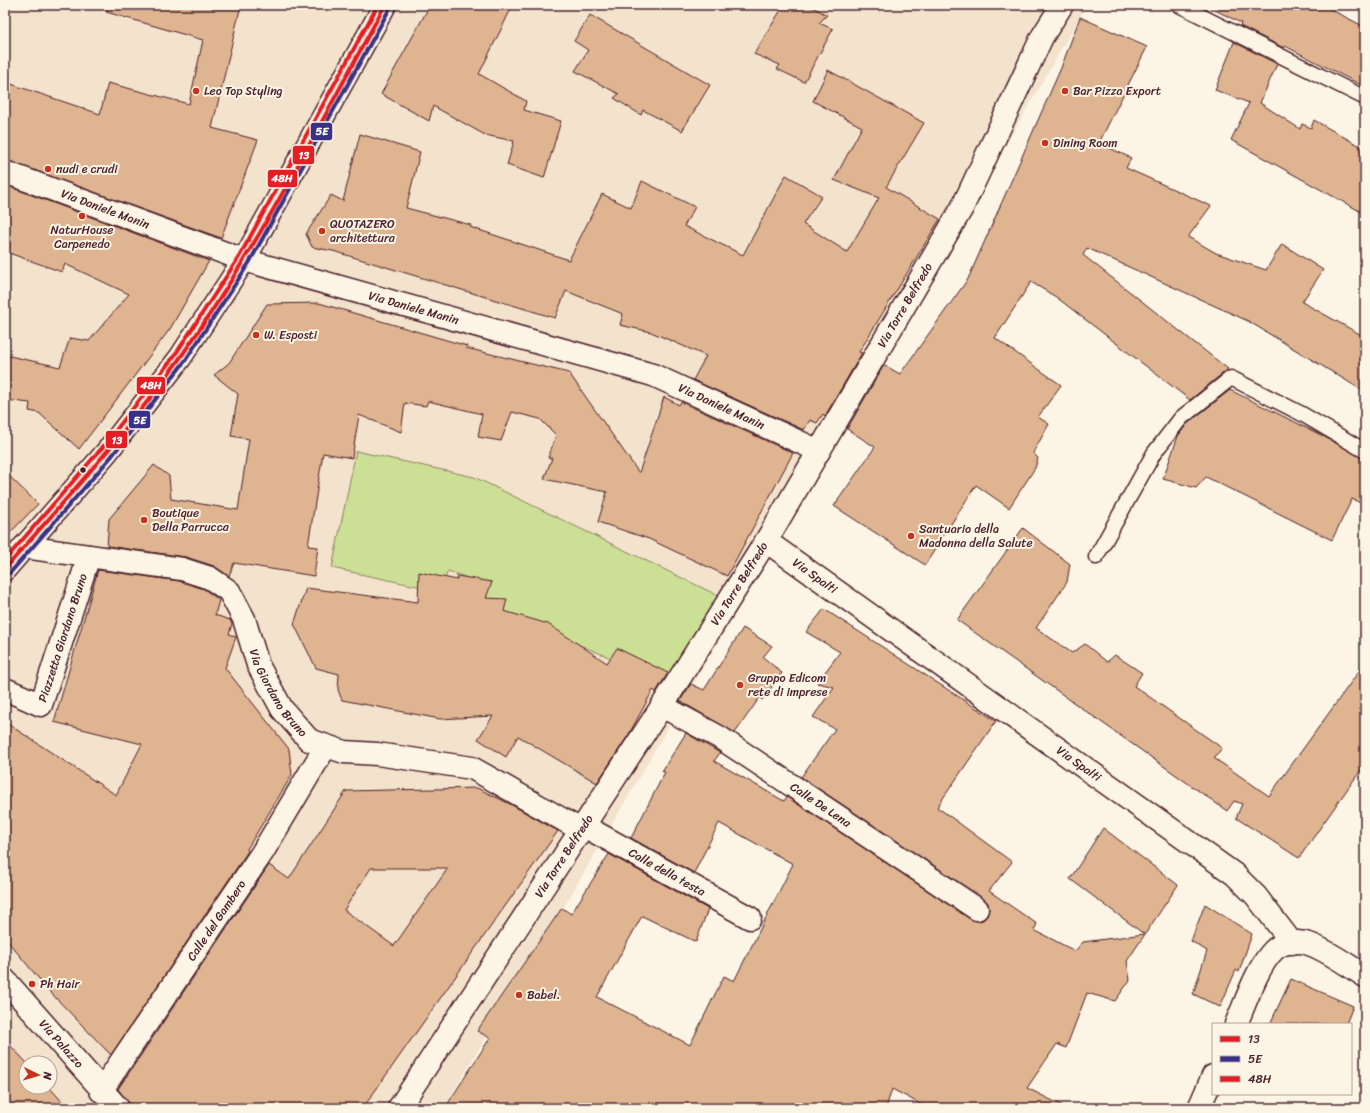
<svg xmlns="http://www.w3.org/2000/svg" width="1370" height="1113" viewBox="0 0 1370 1113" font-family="Sriracha,sans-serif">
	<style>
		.built { fill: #f3e2cc; fill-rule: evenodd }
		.green { fill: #cce095; stroke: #8b8060 }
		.building { fill: #dfb490; stroke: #4a1f2b; fill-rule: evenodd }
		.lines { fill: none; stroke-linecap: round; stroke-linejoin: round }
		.lane-casing { stroke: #4a1f2b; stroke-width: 17 }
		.street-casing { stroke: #4a1f2b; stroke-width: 25 }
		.lane { stroke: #fcf5e5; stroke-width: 14 }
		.street { stroke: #fcf5e5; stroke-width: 22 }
		.bus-1-casing { stroke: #fcf5e5; stroke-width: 7 }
		.bus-2-casing { stroke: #fcf5e5; stroke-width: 7 }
		.bus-3-casing { stroke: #fcf5e5; stroke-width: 7 }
		.bus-1 { stroke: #e31e24; stroke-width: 4 }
		.bus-2 { stroke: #393185; stroke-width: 4 }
		.bus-3 { stroke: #e31e24; stroke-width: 4 }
		.poi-dot { fill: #c8321e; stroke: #fcf5e5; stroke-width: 1.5 }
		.bus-dot { fill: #4a1f2b; stroke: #fcf5e5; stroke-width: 1.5 }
		.labels { text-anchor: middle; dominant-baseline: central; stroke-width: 4; stroke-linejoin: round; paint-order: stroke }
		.poi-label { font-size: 12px; fill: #4a1f2b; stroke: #fcf5e5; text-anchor: start }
		.street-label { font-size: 12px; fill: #4a1f2b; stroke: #fcf5e5 }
		.line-badge { stroke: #fcf5e5; stroke-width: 1.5 }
		.badge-label { font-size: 11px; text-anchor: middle; font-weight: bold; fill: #fff }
	</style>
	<rect width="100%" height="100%" fill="#fcf5e5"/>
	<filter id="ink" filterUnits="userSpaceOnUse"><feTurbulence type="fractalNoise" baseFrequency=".025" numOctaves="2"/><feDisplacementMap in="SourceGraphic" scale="8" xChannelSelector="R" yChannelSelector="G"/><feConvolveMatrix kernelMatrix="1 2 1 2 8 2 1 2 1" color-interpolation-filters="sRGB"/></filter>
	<g filter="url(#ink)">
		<path class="built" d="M5,5h1082l-516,890 -127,213h-439zM26,1063h24v24h-24z"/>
		<polygon class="green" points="356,451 474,477 721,597 669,682 478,603 485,584 448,571 440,591 332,568"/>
		<g class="building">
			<polygon points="107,5 241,5 212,128 258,140 221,238 5,160 5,82 100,114 108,83 189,104 203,40 106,12"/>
			<polygon points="430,5 513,5 479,74 526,101 524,110 561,121 544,178 507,165 514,141 485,135 433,106 429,121 381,94"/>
			<polygon points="784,5 809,5 827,15 819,23 833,29 804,82 777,69 780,65 754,54"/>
			<polygon points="1205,5 1322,5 1365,27 1365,87 1285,46 1284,48 1240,26 1241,23"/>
			<polygon points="590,15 710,85 682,131 643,110 641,115 614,98 619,94 575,71 588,50 574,41"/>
			<polygon points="1080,17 1147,47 1099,143 1131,158 1126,168 1211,206 1188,237 1216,253 1266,270 1282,244 1323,270 1302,302 1365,337 1365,392 1248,321 1087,248 1083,255 1228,369 1190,400 1056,297 1031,282 995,338 1061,385 1038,417 1049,424 1033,453 1038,458 1035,468 1009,508 976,485 925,565 834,506 875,447 847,429 884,365 900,374 968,279 1061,68"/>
			<polygon points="1234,42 1277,64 1260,103 1300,129 1302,124 1311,128 1314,120 1365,149 1365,214 1231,140 1249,103 1215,90"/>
			<polygon points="828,70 924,123 886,187 940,219 859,352 862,353 825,416 823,414 817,423 810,420 804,430 693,380 706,356 651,332 620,325 623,314 566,291 555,318 333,251 312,247 306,234 331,195 343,201 360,134 420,152 406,208 471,225 470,227 569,260 602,194 631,208 642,181 695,207 684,226 743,255 786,175 822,196 803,224 847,252 879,198 834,180 862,127 813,101"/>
			<polygon points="5,185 209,261 170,329 79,449 39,413 29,411 30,403 5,400 5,355 60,367 70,338 89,341 129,294 65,264 62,272 9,253 10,243 5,242"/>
			<polygon points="319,303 467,346 466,348 569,373 639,473 664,397 679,405 681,402 793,453 727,576 649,539 598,522 607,492 544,479 552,458 548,458 556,435 540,419 512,412 501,441 478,437 482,414 428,401 426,406 405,403 401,432 359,415 352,458 323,453 308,546 318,547 314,576 234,563 229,576 214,566 186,557 107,546 109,519 154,465 169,476 171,499 238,510 249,439 231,436 238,394 214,375 229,363 267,304"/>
			<polygon points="1230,390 1319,434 1365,459 1365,505 1352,499 1332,540 1206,477 1196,488 1163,479 1178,436 1187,424"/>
			<polygon points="5,472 38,504 5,538"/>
			<polygon points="1023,528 1070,564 1067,582 1036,628 1072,653 1085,644 1107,662 1115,655 1142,673 1134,686 1222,748 1214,758 1269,796 1365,663 1365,764 1299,858 1236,818 1242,804 1234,801 1227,811 957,620"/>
			<polygon points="98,570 179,581 204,589 219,600 215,615 230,620 232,624 229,634 236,637 225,668 289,749 292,775 247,849 248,851 111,1055 50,992 5,938 5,722 116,795 142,744 54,722"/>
			<polygon points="419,572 457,580 457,576 492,582 486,598 507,599 504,611 548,624 607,663 617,648 668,673 656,692 653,690 629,734 597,783 518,736 506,757 478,739 493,716 440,719 342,700 338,690 339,674 316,668 294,624 306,588 418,602"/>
			<polygon points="824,609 996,721 937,807 1012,862 989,891 1037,924 1034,930 1075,951 1083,942 1144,934 1070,879 1103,828 1178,885 1127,961 1130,980 1115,1001 1087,993 1066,1048 1057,1044 1027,1088 1067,1108 928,1108 892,1089 886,1108 445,1108 490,1038 477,1031 562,908 571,914 609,854 708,909 696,942 642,916 597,997 690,1045 724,976 734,981 793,864 719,823 694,873 631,838 665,772 662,771 686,733 720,753 714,761 784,801 787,797 970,919 977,921 983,920 987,916 989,909 988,903 984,899 801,777 835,729 813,717 834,687 817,683 840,652 806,632"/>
			<polygon points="743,628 772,646 763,657 782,673 762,700 760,697 735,733 680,701 691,684 704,690"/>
			<path d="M477,788l33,16 48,27 -195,277h-230l-3,-3 -12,-16 151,-224 20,14 57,-88zM371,868h77l-54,78 -50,-36z"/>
			<polygon points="1205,904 1252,934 1239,972 1236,970 1220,1007 1193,994 1207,951 1191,941"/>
			<polygon points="1291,979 1353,1006 1346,1024 1270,1024"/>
			<polygon points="5,1040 27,1063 26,1087 49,1087 68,1108 5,1108"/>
		</g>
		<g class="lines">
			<defs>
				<g id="lane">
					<polyline points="1179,5 1365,98"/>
					<polyline points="1096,557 1154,453 1181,418 1231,378 1302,414 1365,451"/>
				</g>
				<g id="street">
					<path id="s1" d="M5,172l239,88 409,115 166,76"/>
					<path id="s2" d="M766,541l468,333 22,22 36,47"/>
					<path id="s3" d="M24,547l158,22 28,9 19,13 15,28 14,46 24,44 27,31 35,12 33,2 95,14 109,62"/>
					<polyline points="5,569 106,453 180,358 244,260 385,5"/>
					<path id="s4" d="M5,689l36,16 48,-149"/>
					<path id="s5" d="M662,706l57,31 258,172"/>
					<path id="s6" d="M584,826l166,92"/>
					<path id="s7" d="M5,980l113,128"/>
					<path d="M1236,1024c9,-20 22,-59 38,-74 8,-8 25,-10 35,-6 20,7 38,21 56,32"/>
					<path id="s8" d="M101,1091l161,-238 64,-107"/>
					<path id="s9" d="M399,1108l263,-402 104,-165 196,-333 80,-171 20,-32"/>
					<polyline points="1199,1108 1213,1076"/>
				</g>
			</defs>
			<use href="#lane" class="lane-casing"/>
			<use href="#street" class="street-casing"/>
			<use href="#lane" class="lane"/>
			<use href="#street" class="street"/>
			<defs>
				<path id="bus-1" d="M5,569c60,-69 122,-137 175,-211 78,-110 140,-235 205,-353"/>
				<polyline id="bus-2" points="10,573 111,457 185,361 249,263 390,8"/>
				<polyline id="bus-3" points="5,560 101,449 175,355 239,257 378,5"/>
			</defs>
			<use href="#bus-1" class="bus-1-casing"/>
			<use href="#bus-2" class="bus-2-casing"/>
			<use href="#bus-3" class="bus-3-casing"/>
			<use href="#bus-1" class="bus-1"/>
			<use href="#bus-2" class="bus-2"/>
			<use href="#bus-3" class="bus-3"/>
		</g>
	</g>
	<g class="poi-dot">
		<circle cx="196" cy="91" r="4"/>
		<circle cx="1065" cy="91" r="4"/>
		<circle cx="1045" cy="143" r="4"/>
		<circle cx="48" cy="169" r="4"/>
		<circle cx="82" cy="216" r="4"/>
		<circle cx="322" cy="231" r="4"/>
		<circle cx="256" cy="335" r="4"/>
		<circle cx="144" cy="520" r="4"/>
		<circle cx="911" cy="536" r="4"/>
		<circle cx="740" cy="685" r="4"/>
		<circle cx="32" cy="984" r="4"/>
		<circle cx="519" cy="995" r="4"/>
	</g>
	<circle class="bus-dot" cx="83" cy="470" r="3.5"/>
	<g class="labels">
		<g class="poi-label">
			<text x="204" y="91">Leo Top Styling</text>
			<text x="1073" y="91">Bar Pizza Export</text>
			<text x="1053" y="143">Dining Room</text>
			<text x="56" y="169">nudi e crudi</text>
			<text x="330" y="224">QUOTAZERO<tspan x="330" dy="14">architettura</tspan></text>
			<text x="82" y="230" text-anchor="middle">NaturHouse<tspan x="82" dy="14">Carpenedo</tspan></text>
			<text x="264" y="335">W. Esposti</text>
			<text x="152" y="513">Boutique<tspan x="152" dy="14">Della Parrucca</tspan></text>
			<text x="919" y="529">Santuario della<tspan x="919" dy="14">Madonna della Salute</tspan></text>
			<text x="748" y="678">Gruppo Edicom<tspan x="748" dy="14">rete di imprese</tspan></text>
			<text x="40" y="984">Ph Hair</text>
			<text x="527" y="995">Babel.</text>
		</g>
		<g class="street-label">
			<text stroke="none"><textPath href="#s1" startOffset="107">Via Daniele Manin</textPath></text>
			<text stroke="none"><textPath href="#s9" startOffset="949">Via Torre Belfredo</textPath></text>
			<text stroke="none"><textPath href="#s1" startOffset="431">Via Daniele Manin</textPath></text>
			<text stroke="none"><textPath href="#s1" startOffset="755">Via Daniele Manin</textPath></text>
			<text stroke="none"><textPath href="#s2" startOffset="60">Via Spalti</textPath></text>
			<text stroke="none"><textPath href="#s9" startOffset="625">Via Torre Belfredo</textPath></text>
			<text stroke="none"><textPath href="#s4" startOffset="110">Piazzetta Giordano Bruno</textPath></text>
			<text stroke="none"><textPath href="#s3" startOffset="326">Via Giordano Bruno</textPath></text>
			<text stroke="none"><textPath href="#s2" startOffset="384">Via Spalti</textPath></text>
			<text stroke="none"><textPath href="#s5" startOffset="187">Calle De Lena</textPath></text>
			<text stroke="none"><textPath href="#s9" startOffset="301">Via Torre Belfredo</textPath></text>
			<text stroke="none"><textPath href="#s6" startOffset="95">Calle della testa</textPath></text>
			<text stroke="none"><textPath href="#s8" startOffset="206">Calle del Gambero</textPath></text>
			<text stroke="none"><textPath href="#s7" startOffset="85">Via Palazzo</textPath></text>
		</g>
	</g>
	<g class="line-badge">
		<rect x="310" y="122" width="23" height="19" rx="4" fill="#393185"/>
		<rect x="292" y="145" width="23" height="20" rx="4" fill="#e31e24"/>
		<rect x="267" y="169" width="31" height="19" rx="4" fill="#e31e24"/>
		<rect x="136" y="376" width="30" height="19" rx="4" fill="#e31e24"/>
		<rect x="128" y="410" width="23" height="19" rx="4" fill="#393185"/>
		<rect x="105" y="430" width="23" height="19" rx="4" fill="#e31e24"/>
	</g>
	<g class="badge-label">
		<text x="322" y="135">5E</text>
		<text x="304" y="159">13</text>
		<text x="282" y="182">48H</text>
		<text x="151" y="389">48H</text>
		<text x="140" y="424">5E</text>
		<text x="117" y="444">13</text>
	</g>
	<rect width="1370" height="1113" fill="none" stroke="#fcf5e5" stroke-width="20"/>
	<rect x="10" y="10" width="1350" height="1093" fill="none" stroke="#4a1f2b" stroke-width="1.5" filter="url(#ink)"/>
	<rect x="1212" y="1023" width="140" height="72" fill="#fcf5e5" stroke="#b59f9b"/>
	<rect x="1220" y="1036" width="20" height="6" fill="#e31e24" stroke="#b59f9b"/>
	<text x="1248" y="1043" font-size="12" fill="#4a1f2b">13</text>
	<rect x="1220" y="1056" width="20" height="6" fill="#393185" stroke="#b59f9b"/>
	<text x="1248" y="1063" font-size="12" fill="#4a1f2b">5E</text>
	<rect x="1220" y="1076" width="20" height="6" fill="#e31e24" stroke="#b59f9b"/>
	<text x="1248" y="1083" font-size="12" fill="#4a1f2b">48H</text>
	<g transform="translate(38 1075) rotate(95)"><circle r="19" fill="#fcf5e5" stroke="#b59f9b"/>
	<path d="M0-3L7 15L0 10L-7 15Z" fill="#c8321e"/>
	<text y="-6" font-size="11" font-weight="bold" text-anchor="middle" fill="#4a1f2b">N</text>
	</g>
</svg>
